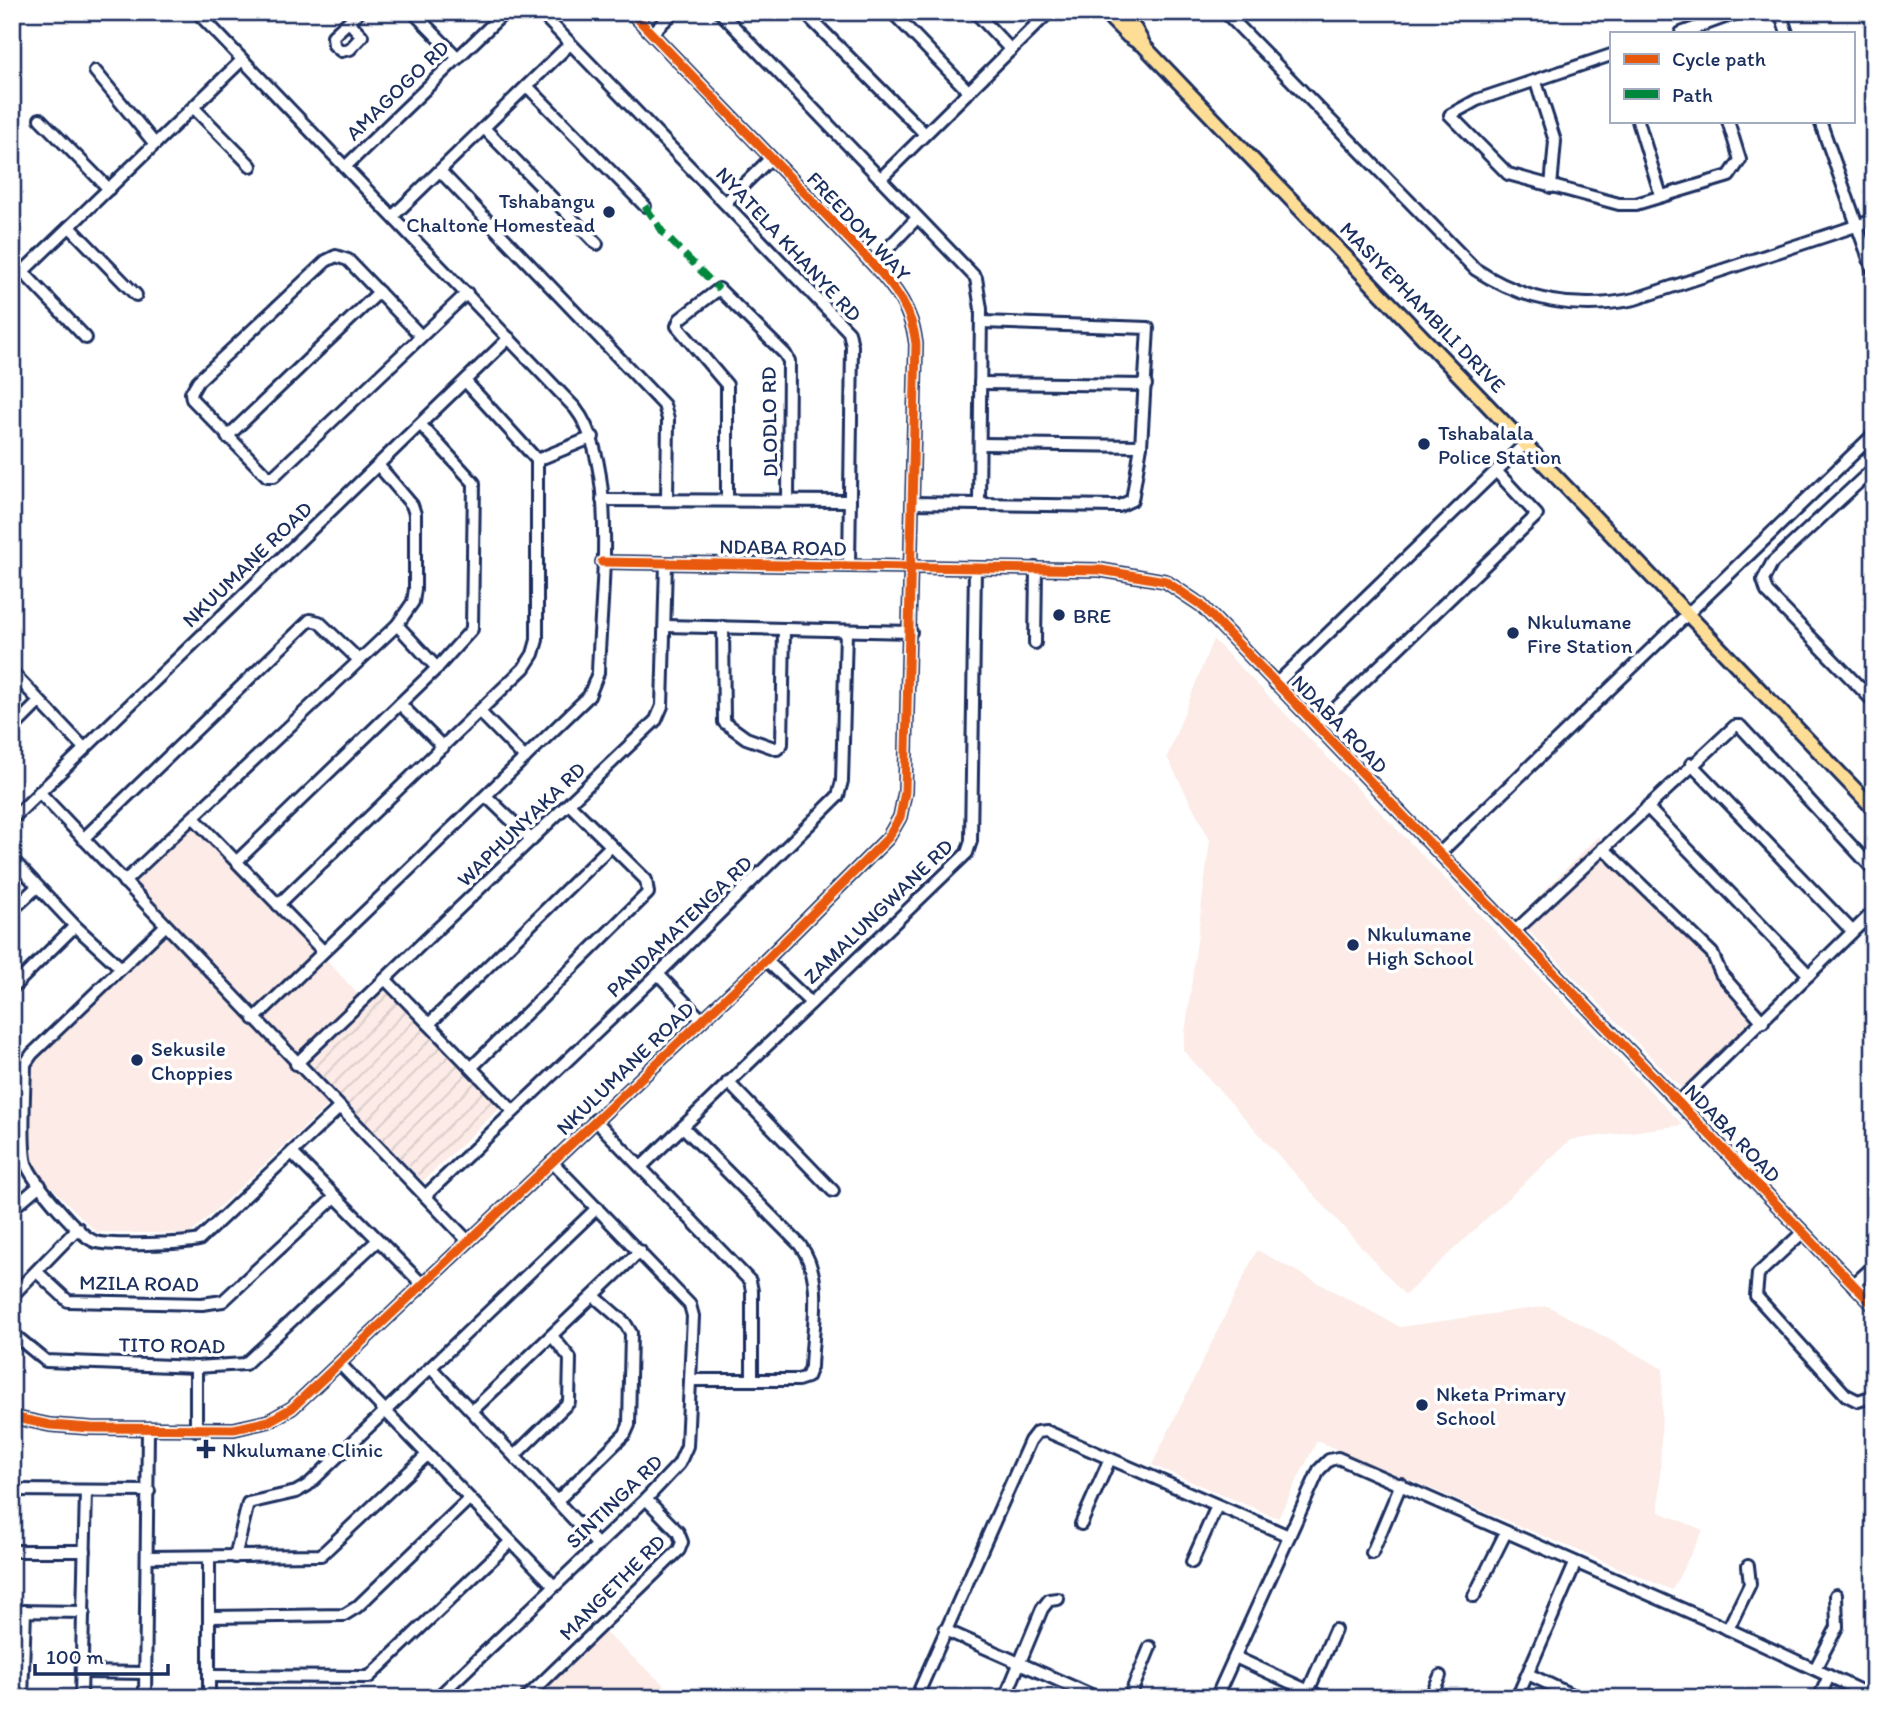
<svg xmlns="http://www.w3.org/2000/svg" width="1886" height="1710" viewBox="0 0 1886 1710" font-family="Itim,sans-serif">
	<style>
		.built { fill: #fcebe6 }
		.industrial { fill: url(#industrial-furrows) }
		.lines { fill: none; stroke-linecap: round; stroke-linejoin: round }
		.minor-casing { stroke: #1b2f5e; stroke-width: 16 }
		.major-casing { stroke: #1b2f5e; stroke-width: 18 }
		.minor { stroke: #fff; stroke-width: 10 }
		.major { stroke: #fedd96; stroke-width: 12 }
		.quiet { stroke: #00873e; stroke-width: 7; stroke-dasharray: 14 7; stroke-linecap: butt }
		.cycleway-casing { stroke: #fff; stroke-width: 13 }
		.cycleway { stroke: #e8590c; stroke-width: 9 }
		.poi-dot { fill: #1b2f5e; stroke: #fff; stroke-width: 2.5 }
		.labels { text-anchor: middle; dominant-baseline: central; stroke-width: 7; stroke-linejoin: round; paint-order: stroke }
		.street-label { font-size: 21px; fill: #1b2f5e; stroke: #fff }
		.poi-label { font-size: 21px; fill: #1b2f5e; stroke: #fff; text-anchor: start }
	</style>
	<defs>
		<pattern id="industrial-furrows" width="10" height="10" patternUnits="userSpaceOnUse" patternTransform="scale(1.75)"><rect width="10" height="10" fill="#fcebe6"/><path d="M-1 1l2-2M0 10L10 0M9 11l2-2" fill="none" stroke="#d7cac8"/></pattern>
	</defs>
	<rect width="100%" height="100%" fill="#fff"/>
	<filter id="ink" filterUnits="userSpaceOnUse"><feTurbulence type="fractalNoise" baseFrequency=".0143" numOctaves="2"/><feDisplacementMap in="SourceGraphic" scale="14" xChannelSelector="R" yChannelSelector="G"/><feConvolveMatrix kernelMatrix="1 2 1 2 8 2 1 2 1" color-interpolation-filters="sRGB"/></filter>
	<g filter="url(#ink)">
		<g class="built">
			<polygon points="1213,639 1683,1125 1570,1140 1405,1295 1183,1050 1210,840 1167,757"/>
			<polygon points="197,819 367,1004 295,1070 328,1105 190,1234 96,1232 30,1165 33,1064 171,926 131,884"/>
			<polygon points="1598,836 1771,1015 1691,1098 1517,919"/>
			<polygon points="1257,1250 1400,1327 1548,1306 1663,1369 1659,1512 1703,1530 1672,1590 1317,1441 1278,1518 1152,1465"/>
			<polygon points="602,1630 679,1698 529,1698"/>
		</g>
		<polygon class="industrial" points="385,987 502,1106 423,1181 338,1094 328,1105 294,1070"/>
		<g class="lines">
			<defs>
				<g id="minor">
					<path d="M197,12l378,396c45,57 25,193 23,265l-9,23 -335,323"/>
					<polyline points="413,12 458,58"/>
					<polyline points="540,12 849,332 852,346 849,566"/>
					<polyline points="720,12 976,278 981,309 979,503"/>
					<polyline points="804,12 925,134"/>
					<polyline points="892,12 969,92"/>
					<polyline points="975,12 1011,50"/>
					<path d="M1225,12l250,257c48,32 103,42 160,30l239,-79"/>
					<polyline points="1780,12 1787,33"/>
					<polyline points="1872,12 1874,17"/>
					<polyline points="349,22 362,36 350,49 341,51 334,45 333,36 359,12"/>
					<polyline points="652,33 674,12"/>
					<polyline points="1681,33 1739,12"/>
					<polyline points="1611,55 1477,100 1450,115 1508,174 1619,204 1636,204 1729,176 1740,160 1728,121"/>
					<polyline points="95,71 155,144"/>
					<polyline points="1536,82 1555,141 1551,187"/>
					<polyline points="527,86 645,206"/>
					<polyline points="194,108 251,166"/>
					<polyline points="40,119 109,189"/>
					<polyline points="1638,121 1661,196"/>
					<polyline points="1820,121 1874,273"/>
					<polyline points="484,128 597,244"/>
					<polyline points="345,167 505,12"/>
					<polyline points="440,171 664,405 668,419 667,499"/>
					<polyline points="880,179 1049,12"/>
					<polyline points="725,203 771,158"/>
					<polyline points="393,216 570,44"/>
					<polyline points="70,227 136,295"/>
					<polyline points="873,264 917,218"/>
					<polyline points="23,272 86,338"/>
					<polyline points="12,282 242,60"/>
					<polyline points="421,336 348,260 336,256 326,261 198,381 191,393 192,399 267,476 274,476 467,293"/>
					<polyline points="980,383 1146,385"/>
					<polyline points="227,437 379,292"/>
					<polyline points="980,444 1141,446"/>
					<polyline points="537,460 593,437"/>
					<polyline points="1874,468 1772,563 1763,580 1767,592 1874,702"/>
					<polyline points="1496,471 1526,443"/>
					<polyline points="602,500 850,501"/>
					<polyline points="727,500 727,385 677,326 680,319 719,289 785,354 789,361 788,500"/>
					<polyline points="913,503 1119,506 1132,500 1141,446 1148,328 981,322"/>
					<polyline points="602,562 1101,570 1165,581 1201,605 1874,1306"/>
					<polyline points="397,625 437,668"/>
					<polyline points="665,626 911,632"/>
					<polyline points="723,627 724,722 746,738 777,749 782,744 784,629"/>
					<polyline points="1035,643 1036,568"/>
					<polyline points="12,672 84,748"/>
					<polyline points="1276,684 1496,471 1537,515 1317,726"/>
					<polyline points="400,704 443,747"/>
					<polyline points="480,712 525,758"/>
					<polyline points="12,729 39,702"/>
					<polyline points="1691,764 1852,931"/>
					<polyline points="39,792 468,1241"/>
					<polyline points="486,796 532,840"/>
					<polyline points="1647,807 1809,975"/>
					<polyline points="194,818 323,951"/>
					<polyline points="12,819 509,338"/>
					<polyline points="83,839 310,620 319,622 358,659"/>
					<polyline points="1603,848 1712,953 1721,974 1763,1022"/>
					<polyline points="1440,853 1874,434"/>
					<polyline points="12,859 75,926 121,968"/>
					<polyline points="237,861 437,668 472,629 474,483 421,425"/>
					<polyline points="124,882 397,625 413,602 415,589 415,514 412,505 378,465"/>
					<polyline points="278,905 524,668 533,654 537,640 537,460 466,382"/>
					<polyline points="12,910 37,887"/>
					<path d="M164,927l-132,127 -7,10c0,20 -5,87 2,102 8,17 52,71 69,76 17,4 86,2 103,-2l140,-132"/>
					<polyline points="1515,931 1735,726 1740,726 1874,870"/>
					<polyline points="766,960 811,1003"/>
					<polyline points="658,974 701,1019"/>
					<polyline points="386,980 513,1111"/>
					<polyline points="12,988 75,926"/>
					<polyline points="429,1024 611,846"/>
					<polyline points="296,1064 656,720 662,706 666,563"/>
					<polyline points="472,1067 648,893 646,880 570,805"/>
					<polyline points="728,1082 833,1191"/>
					<polyline points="1679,1102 1874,911"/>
					<polyline points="595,1120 750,1281 752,1291 752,1380"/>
					<path d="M683,1127l117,118c25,33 12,83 11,122l-4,10 -9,3h-106"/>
					<polyline points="292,1153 423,1285"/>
					<polyline points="641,1167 967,853 971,841 975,568"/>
					<polyline points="425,1196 658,974 838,796 842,781 846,631"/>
					<polyline points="12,1209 40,1185"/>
					<polyline points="1803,1232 1758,1274 1756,1296 1846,1395 1858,1401 1874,1396"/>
					<polyline points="38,1273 68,1301 202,1304 223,1301 335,1197"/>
					<polyline points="1853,1285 1874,1266"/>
					<polyline points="12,1296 78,1228"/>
					<polyline points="12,1333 46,1361 196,1367 245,1364 378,1240"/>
					<polyline points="341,1365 554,1586"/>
					<polyline points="431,1368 598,1545"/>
					<polyline points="472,1411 640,1251"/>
					<path d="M12,1417l38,8 41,3 143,1 35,-8 23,-13 474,-448 122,-122 12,-21 5,-25 11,-448c-4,-34 -20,-55 -43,-80l-242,-252"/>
					<polyline points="196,1430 196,1367"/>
					<polyline points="515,1455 569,1402 570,1358 552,1336"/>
					<polyline points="12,1490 149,1491"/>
					<polyline points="557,1501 625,1434 629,1425 631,1333 625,1323 594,1296"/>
					<polyline points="1081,1524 1110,1459"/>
					<polyline points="12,1551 85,1551"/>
					<polyline points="1372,1553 1401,1484"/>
					<polyline points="147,1557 321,1555 427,1455"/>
					<polyline points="235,1557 248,1503 296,1492 308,1485 597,1208"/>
					<polyline points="1192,1562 1217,1506"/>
					<polyline points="1474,1596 1506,1532"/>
					<polyline points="12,1611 84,1612"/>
					<polyline points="209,1617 344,1615 357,1607 469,1499"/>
					<polyline points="1728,1629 1750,1584 1748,1566"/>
					<polyline points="945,1630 1098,1698"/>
					<polyline points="1235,1657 1324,1698"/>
					<polyline points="1815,1669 1837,1627 1836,1595"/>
					<polyline points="82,1672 145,1673"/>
					<polyline points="1528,1674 1578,1698"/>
					<polyline points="209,1676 369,1677 510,1542"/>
					<polyline points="22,1698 25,1611"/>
					<polyline points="81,1698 86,1491"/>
					<polyline points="145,1698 148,1430"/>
					<polyline points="209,1698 209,1557"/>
					<polyline points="437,1698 646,1499 679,1464 687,1446 693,1316 690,1305 552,1162"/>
					<polyline points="526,1698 679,1550 682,1542 678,1532 646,1499"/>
					<polyline points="916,1698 1030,1441 1037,1432 1046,1431 1289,1536"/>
					<polyline points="1005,1698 1042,1609 1049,1600 1058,1599"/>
					<polyline points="1129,1698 1150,1647"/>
					<polyline points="1216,1698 1319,1470 1329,1460 1338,1458 1728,1629 1874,1697"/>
					<polyline points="1305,1698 1335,1630"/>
					<polyline points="1430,1698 1440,1676"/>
					<polyline points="1517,1698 1575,1564"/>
					<polyline points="1819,1698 1829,1676"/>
				</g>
				<g id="major">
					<polyline points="1104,12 1128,36 1142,45"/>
					<polyline points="1118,12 1135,29 1145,47 1874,809"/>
				</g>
			</defs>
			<use href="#minor" class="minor-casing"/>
			<use href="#major" class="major-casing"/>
			<use href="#minor" class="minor"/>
			<use href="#major" class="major"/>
			<polyline class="quiet" points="645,206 664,234 719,289"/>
			<defs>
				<g id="cycleway">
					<polyline points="602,562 1101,570 1165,581 1201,605 1874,1306"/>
					<path d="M12,1417l38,8 41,3 143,1 35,-8 23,-13 474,-448 122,-122 12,-21 5,-25 11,-448c-4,-34 -20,-55 -43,-80l-242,-252"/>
				</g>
			</defs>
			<use href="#cycleway" class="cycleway-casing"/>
			<use href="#cycleway" class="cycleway"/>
		</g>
	</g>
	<g class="poi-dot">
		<circle cx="609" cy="212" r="7"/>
		<circle cx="1424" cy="444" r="7"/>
		<circle cx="1059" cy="615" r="7"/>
		<circle cx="1513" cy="633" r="7"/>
		<circle cx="1353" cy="945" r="7"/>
		<circle cx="137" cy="1060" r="7"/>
		<circle cx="1422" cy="1405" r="7"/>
		<path d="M202.5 1438.5h7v7h7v7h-7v7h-7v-7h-7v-7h7z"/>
	</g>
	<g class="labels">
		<g class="street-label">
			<text transform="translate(397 90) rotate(-44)">AMAGOGO RD</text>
			<text transform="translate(859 226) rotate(47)">FREEDOM WAY</text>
			<text transform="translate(789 244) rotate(47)">NYATELA KHANYE RD</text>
			<text transform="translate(1423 307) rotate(46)">MASIYEPHAMBILI DRIVE</text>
			<text transform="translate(769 422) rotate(-91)">DLODLO RD</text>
			<text transform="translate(783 547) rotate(1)">NDABA ROAD</text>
			<text transform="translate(247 564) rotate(-44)">NKUUMANE ROAD</text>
			<text transform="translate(1340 724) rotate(46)">NDABA ROAD</text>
			<text transform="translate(521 824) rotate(-44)">WAPHUNYAKA RD</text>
			<text transform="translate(878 911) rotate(-44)">ZAMALUNGWANE RD</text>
			<text transform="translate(679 926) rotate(-44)">PANDAMATENGA RD</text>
			<text transform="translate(625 1068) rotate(-44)">NKULUMANE ROAD</text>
			<text transform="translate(1733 1133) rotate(46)">NDABA ROAD</text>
			<text transform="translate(139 1283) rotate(1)">MZILA ROAD</text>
			<text transform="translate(172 1345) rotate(1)">TITO ROAD</text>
			<text transform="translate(614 1501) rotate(-44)">SINTINGA RD</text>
			<text transform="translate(612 1587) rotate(-45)">MANGETHE RD</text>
		</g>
		<g class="poi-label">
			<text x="595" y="200" text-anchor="end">Tshabangu<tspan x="595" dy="24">Chaltone Homestead</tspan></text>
			<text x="1438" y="432">Tshabalala<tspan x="1438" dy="24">Police Station</tspan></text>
			<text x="1073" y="615">BRE</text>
			<text x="1527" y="621">Nkulumane<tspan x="1527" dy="24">Fire Station</tspan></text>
			<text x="1367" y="933">Nkulumane<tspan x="1367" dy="24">High School</tspan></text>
			<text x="151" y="1048">Sekusile<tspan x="151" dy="24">Choppies</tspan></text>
			<text x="1436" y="1393">Nketa Primary<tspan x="1436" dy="24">School</tspan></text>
			<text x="222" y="1449">Nkulumane Clinic</text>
		</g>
	</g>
	<rect width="1886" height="1710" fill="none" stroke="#fff" stroke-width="42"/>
	<rect x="21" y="21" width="1844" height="1668" fill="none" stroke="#1b2f5e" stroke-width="2.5" filter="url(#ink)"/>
	<rect x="1610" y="32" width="245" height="91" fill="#ffffff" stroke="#a4acbf" stroke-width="2"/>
	<rect x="1624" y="54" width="35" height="10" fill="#e8590c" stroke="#a4acbf" stroke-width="2"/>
	<text x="1672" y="66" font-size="21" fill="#1b2f5e">Cycle path</text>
	<rect x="1624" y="89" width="35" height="10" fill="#00873e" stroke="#a4acbf" stroke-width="2"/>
	<text x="1672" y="102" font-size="21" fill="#1b2f5e">Path</text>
	<path d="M35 1664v10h133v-10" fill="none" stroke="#1b2f5e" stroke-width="3.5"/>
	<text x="46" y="1664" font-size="21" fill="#1b2f5e" stroke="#ffffff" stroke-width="5" paint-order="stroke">100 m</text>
</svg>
